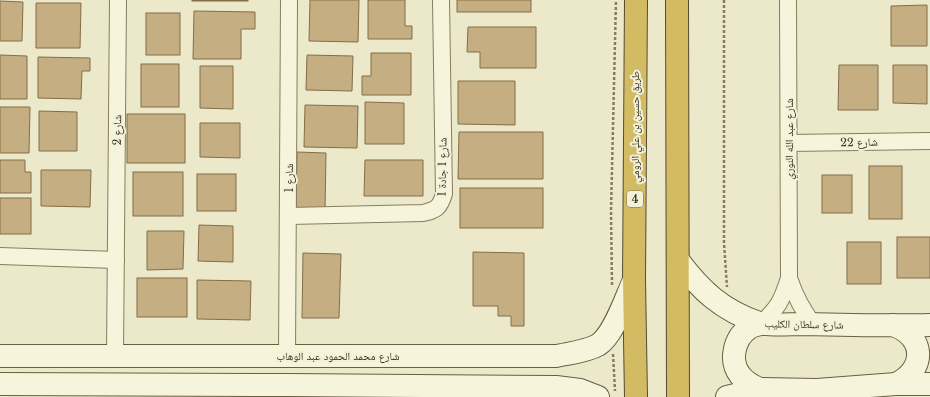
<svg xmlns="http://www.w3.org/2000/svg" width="930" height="397" viewBox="0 0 930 397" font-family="'Libre Baskerville','Noto Naskh Arabic',serif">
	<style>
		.building { fill: #c6ae83; stroke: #846d47 }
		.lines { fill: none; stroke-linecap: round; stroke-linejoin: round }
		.street-casing { stroke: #867d5f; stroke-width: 18 }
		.secondary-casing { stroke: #685e42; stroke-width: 24 }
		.highway-casing { stroke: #554b33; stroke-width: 24 }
		.path { stroke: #867d5f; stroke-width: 2.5; stroke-dasharray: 3 2; stroke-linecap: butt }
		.street { stroke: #f6f5dc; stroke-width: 16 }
		.secondary { stroke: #f6f5dc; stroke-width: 22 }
		.highway { stroke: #d2bb63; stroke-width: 22 }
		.labels { text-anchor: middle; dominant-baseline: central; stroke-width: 4; stroke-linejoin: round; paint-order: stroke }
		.shield { fill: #f3f2d9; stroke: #706c59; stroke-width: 1 }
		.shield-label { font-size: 10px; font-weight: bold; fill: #383222 }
		.street-label { font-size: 11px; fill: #383222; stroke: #f3f2d9 }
	</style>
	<rect width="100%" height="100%" fill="#ebe9ca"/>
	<g class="building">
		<rect x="192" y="0" width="56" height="1"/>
		<polygon points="310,0 359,0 358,42 309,41"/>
		<polygon points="368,0 405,0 405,26 412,26 412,39 368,39"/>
		<rect x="457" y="0" width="74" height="12"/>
		<polygon points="0,1 23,2 22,41 0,41"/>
		<polygon points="36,3 81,3 80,48 36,48"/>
		<polygon points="927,5 927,46 891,46 891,6"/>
		<polygon points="194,11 255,12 255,29 241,29 241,59 193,59"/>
		<rect x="146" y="13" width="34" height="42"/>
		<polygon points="468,27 536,27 536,68 480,68 480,52 467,52"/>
		<polygon points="371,53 411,53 411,95 362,95 362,76 371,76"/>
		<polygon points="0,55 27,56 27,99 0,99"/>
		<polygon points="307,55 353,56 352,91 306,90"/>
		<polygon points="38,57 90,58 90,71 82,71 81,99 38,98"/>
		<rect x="141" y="64" width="38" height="43"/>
		<polygon points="839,65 878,65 878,110 838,110"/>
		<polygon points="893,65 927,65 927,104 893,103"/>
		<polygon points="200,66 233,66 233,109 200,108"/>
		<polygon points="458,81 515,81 515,125 458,124"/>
		<polygon points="365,102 404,103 404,144 365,144"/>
		<polygon points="305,105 358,106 357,148 304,147"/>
		<polygon points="0,107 30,107 29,153 0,153"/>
		<polygon points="39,111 77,112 77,151 39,151"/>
		<rect x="127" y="114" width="58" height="49"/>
		<polygon points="200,123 240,123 240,158 200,157"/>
		<polygon points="459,132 543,132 543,179 458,179"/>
		<polygon points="297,152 326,153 325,211 296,210"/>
		<polygon points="0,160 25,160 25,172 31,172 31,193 0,193"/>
		<polygon points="365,160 423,160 423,196 364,196"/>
		<rect x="869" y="166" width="33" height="53"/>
		<polygon points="41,170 91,170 90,207 41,206"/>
		<rect x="133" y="172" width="50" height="44"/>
		<rect x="197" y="174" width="39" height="37"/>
		<rect x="822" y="175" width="30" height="38"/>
		<rect x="460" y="188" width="83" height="40"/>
		<rect x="0" y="198" width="31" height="36"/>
		<polygon points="199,225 233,226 233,262 198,261"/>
		<polygon points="147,231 184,231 183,269 147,270"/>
		<rect x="897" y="237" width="33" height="41"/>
		<rect x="847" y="242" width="34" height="42"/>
		<polygon points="473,252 524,253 524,326 511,326 511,316 498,316 498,306 473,306"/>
		<polygon points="303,253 341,254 339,318 302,318"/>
		<rect x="137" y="278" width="50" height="39"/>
		<polygon points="197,280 251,281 250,320 197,319"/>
	</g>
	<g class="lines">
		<defs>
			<g id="street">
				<path d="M788,0l1,278c6,18 13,32 25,47"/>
				<polyline points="789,143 930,141"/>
				<path d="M289,216l134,-3c14,-3 17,-6 21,-19l-3,-194"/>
				<polyline points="0,256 116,260"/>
				<path d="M760,324c18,-15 22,-24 29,-46"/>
				<polyline points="115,355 118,0"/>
				<polyline points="287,356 289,0"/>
			</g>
			<g id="secondary">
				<path d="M678,260c23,31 44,50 81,63 9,3 32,1 42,1 43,1 86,2 129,1"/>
				<path d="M893,325c32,11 34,44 3,59"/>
				<path d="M0,356h556c14,-3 29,-4 42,-11 16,-10 28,-48 36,-65"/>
				<polyline points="0,384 287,385 556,387 580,390 598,397"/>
				<path d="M760,389c-8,-3 -15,-7 -20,-14 -11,-14 -6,-37 9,-47 3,-2 8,-3 11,-4"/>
				<polyline points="727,397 760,389 817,390 896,384 930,384"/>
			</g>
			<g id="highway">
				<polyline points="677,0 678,397"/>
				<polyline points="636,397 634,280 636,0"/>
			</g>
		</defs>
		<use href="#street" class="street-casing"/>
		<use href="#secondary" class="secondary-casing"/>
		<use href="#highway" class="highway-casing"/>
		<g class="path">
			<polyline points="724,0 724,243 727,287"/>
			<polyline points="612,285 611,211 616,0"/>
			<polyline points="613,354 615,391"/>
		</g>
		<use href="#street" class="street"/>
		<use href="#secondary" class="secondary"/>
		<use href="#highway" class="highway"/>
	</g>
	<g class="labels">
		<rect class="shield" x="627" y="191" width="16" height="16" rx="3"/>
		<g class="shield-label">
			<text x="635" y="199">4</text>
		</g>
		<g class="street-label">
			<text transform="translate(635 127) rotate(-90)">طريق حسين بن علي الرومي</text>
			<text transform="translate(117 130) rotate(-89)">شارع 2</text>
			<text transform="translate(789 139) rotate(-90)">شارع عبد الله النوري</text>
			<text transform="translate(859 142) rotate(-1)">شارع 22</text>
			<text transform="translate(442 167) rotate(-89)">شارع 1 جادة 1</text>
			<text transform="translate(289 178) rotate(-90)">شارع 1</text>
			<text transform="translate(804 324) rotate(1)">شارع سلطان الكليب</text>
			<text x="338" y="356">شارع محمد الحمود عبد الوهاب</text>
		</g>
	</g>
</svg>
